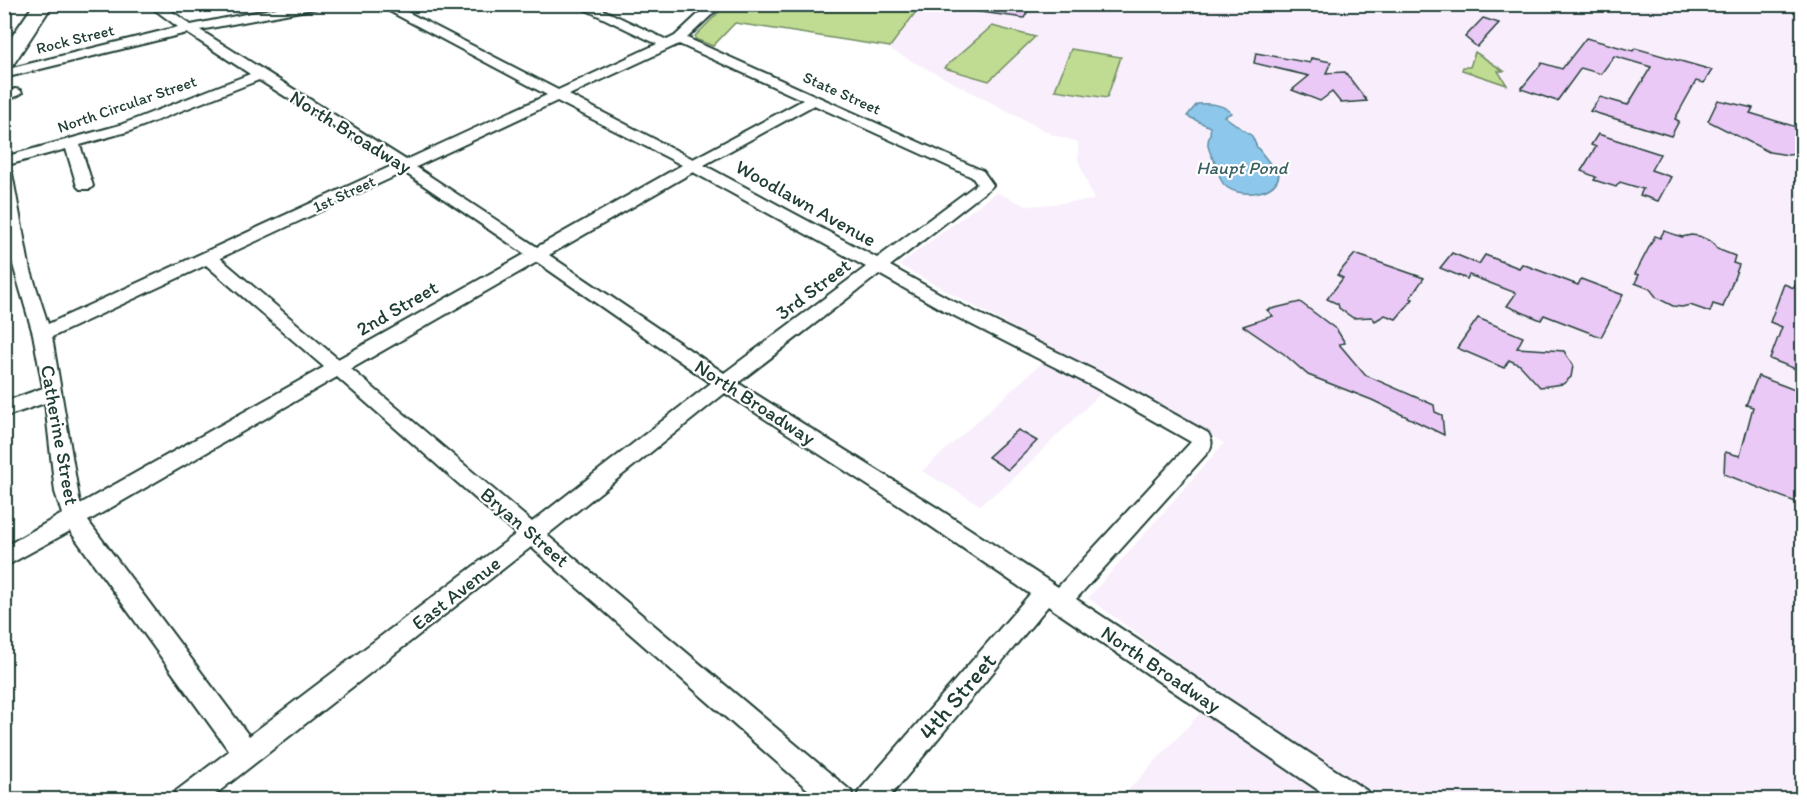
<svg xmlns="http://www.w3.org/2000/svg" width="1807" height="804" viewBox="0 0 1807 804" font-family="Itim,sans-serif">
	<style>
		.built { fill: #f9effc }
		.green { fill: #c0db92; stroke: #708c63; stroke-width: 1.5 }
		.water { fill: #8dc7ec; stroke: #6190a2; stroke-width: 1.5 }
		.building { fill: #eac9f6; stroke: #1f3d34; stroke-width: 1.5 }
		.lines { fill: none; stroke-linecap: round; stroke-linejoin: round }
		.minor-casing { stroke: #1f3d34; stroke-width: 4 }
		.highway-casing { stroke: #1f3d34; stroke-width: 4 }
		.minor { fill: #fff; fill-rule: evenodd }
		.highway { fill: #fff; fill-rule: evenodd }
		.labels { text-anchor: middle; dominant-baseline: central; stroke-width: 4.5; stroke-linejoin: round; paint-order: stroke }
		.far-street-label { font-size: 16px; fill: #1f3d34; stroke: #fff }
		.far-water-label { font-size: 18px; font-style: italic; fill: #3a6062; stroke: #fff }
		.street-label { font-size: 20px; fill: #1f3d34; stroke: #fff }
		.near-street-label { font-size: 24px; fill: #1f3d34; stroke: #fff }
	</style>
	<rect width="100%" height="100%" fill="#fff"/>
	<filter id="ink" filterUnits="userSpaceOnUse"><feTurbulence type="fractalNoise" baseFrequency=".0167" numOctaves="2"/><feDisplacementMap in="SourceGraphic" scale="12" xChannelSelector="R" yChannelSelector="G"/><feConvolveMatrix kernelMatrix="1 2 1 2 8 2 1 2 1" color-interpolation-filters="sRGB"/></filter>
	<g filter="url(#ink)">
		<g class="built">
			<polygon points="726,4 1802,5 1802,799 1120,799 1219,693 1088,598 1224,443 899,265 996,192 1027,206 1094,200 1078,160 1078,142 1053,135 883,46 711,20"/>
			<polygon points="1045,360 1102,392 1010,482 980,505 922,471"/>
		</g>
		<g class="green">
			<polygon points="726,5 726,4 921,5 890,47 735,23 713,46 695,39 695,36"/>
			<polygon points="992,26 1035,37 989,81 944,68"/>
			<polygon points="1071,49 1121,57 1107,98 1055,90"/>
			<polygon points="1475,52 1504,71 1498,71 1507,85 1462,70 1463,67 1470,67"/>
		</g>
		<path class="water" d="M1197,104c12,-1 27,0 35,9l-8,3 28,20 5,11 22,28c-2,10 -10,15 -20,17 -12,3 -32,1 -38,-12 -2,-4 -2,-9 -4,-13 -3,-8 -8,-13 -9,-22 -1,-7 4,-10 2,-18l-23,-11z"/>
		<g class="building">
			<polygon points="974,4 1032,4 1024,18 974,11"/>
			<polygon points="1483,18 1499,23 1477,47 1465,37"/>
			<polygon points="1586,38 1633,51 1635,48 1712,70 1704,83 1696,81 1675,119 1679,121 1671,136 1590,111 1600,97 1628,105 1651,67 1614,56 1601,74 1581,68 1557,101 1521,89 1542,63 1562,69"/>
			<polygon points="1256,53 1310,63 1311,58 1331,62 1326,73 1345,72 1367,101 1341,103 1332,92 1320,101 1292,90 1309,76 1254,63"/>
			<polygon points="1718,100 1753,108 1750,113 1803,129 1803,153 1788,155 1769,152 1708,121"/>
			<polygon points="1598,134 1660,154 1651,170 1671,177 1658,201 1640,195 1643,189 1620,182 1616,187 1594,180 1596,177 1581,171 1596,147 1591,145"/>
			<polygon points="1664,231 1682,237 1691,235 1699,236 1712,242 1717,249 1735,256 1733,263 1739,265 1723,307 1713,304 1710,312 1690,305 1682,307 1673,306 1657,298 1650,289 1635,283 1639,275 1635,274 1655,236 1660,238"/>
			<polygon points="1452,253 1479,264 1485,255 1519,268 1522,264 1578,285 1581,279 1623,295 1601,337 1544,315 1541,320 1507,306 1516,293 1469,275 1467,279 1440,268"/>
			<polygon points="1355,254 1424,278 1410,298 1413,299 1396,319 1385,315 1375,321 1372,317 1353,318 1339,308 1338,304 1327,299 1343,278 1337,275"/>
			<polygon points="1803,269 1803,372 1770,359 1782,327 1770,322 1784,284 1794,288"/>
			<polygon points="1300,302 1337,330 1345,343 1339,344 1365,375 1434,405 1435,412 1442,415 1444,435 1372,400 1308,375 1284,354 1243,326 1273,316 1267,310"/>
			<polygon points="1478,318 1523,337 1517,348 1564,351 1573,366 1571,377 1563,384 1540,387 1520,365 1509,360 1504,368 1457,348"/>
			<polygon points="1758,376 1803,393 1803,505 1724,474 1725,452 1740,456 1753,407 1746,405"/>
			<polygon points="1018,430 1037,441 1008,470 988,457"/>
		</g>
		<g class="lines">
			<defs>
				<g id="minor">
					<path d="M147,4h15l29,21 105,-21h27l-6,4 -117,22 206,130 141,-65 -171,-91h16l166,86 99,-46 -83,-40h17l76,36 8,-4 34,-32h14l-36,34 296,133 10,14 -3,3 -100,78 63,35 155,76 100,56c4,7 5,11 1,18l-133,148 291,192 3,9h-37l-285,-194 -161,194h-31l3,-9 171,-197 -107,-73 -198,-128 -178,142 304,256 3,9h-34l-289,-253 -323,253h-35l3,-9 53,-40 -159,-220 -66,36v-20l58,-33 -7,-22 -10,-89 -41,14v-15l39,-14 -10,-54 -20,-69 -9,-46v-50l8,4 17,92 19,59 346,-159 -135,-85 -129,51 -50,14 13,41 -3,3h-10l-3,-3 -11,-37 -62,17v-9l116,-32 130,-51 -63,-41 -183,45v-8l174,-43zM679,44l124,56 -110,59 -124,-64zM557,101l125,64 -145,82 -121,-80zM814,105l158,72 5,7 -100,74 -173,-93zM404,172l121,82 -187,105 -118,-101zM693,172l173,95 -142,106 -175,-118zM537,262l174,121 -179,139 -181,-153zM206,265l118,102 -244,137 -28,-167zM879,274l62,35 153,78 97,55 -133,145 -119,-78 -201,-126zM337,377l179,157 -267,202 -161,-215z"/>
					<polygon points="15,89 20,90 22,93 4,103 4,93"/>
				</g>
				<polygon id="highway" points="34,4 53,4 11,68 4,70 4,48"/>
			</defs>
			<use href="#minor" class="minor-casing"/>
			<use href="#highway" class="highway-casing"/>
			<use href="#minor" class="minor"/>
			<use href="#highway" class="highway"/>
		</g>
	</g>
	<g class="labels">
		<g class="far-street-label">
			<text transform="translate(75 39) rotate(-14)">Rock Street</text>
			<text transform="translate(842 93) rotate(24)">State Street</text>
			<text transform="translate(127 104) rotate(-19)">North Circular Street</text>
			<text transform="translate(344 194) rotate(-25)">1st Street</text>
		</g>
		<g class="far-water-label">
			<text x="1242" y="168">Haupt Pond</text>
		</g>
		<g class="street-label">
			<text transform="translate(351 132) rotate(32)">North Broadway</text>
			<text transform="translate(806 203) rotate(29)">Woodlawn Avenue</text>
			<text transform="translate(813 289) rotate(-37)">3rd Street</text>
			<text transform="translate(397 308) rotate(-30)">2nd Street</text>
			<text transform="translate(755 402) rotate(33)">North Broadway</text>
			<text transform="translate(60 435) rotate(80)">Catherine Street</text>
			<text transform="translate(525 527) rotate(41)">Bryan Street</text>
			<text transform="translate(456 593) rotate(-38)">East Avenue</text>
			<text transform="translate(1161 669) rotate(34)">North Broadway</text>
		</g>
		<g class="near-street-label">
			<text transform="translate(957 696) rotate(-50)">4th Street</text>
		</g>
	</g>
	<rect width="1807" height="804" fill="none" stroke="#fff" stroke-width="24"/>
	<rect x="12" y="12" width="1783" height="780" fill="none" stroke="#1f3d34" stroke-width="2" filter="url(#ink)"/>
</svg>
